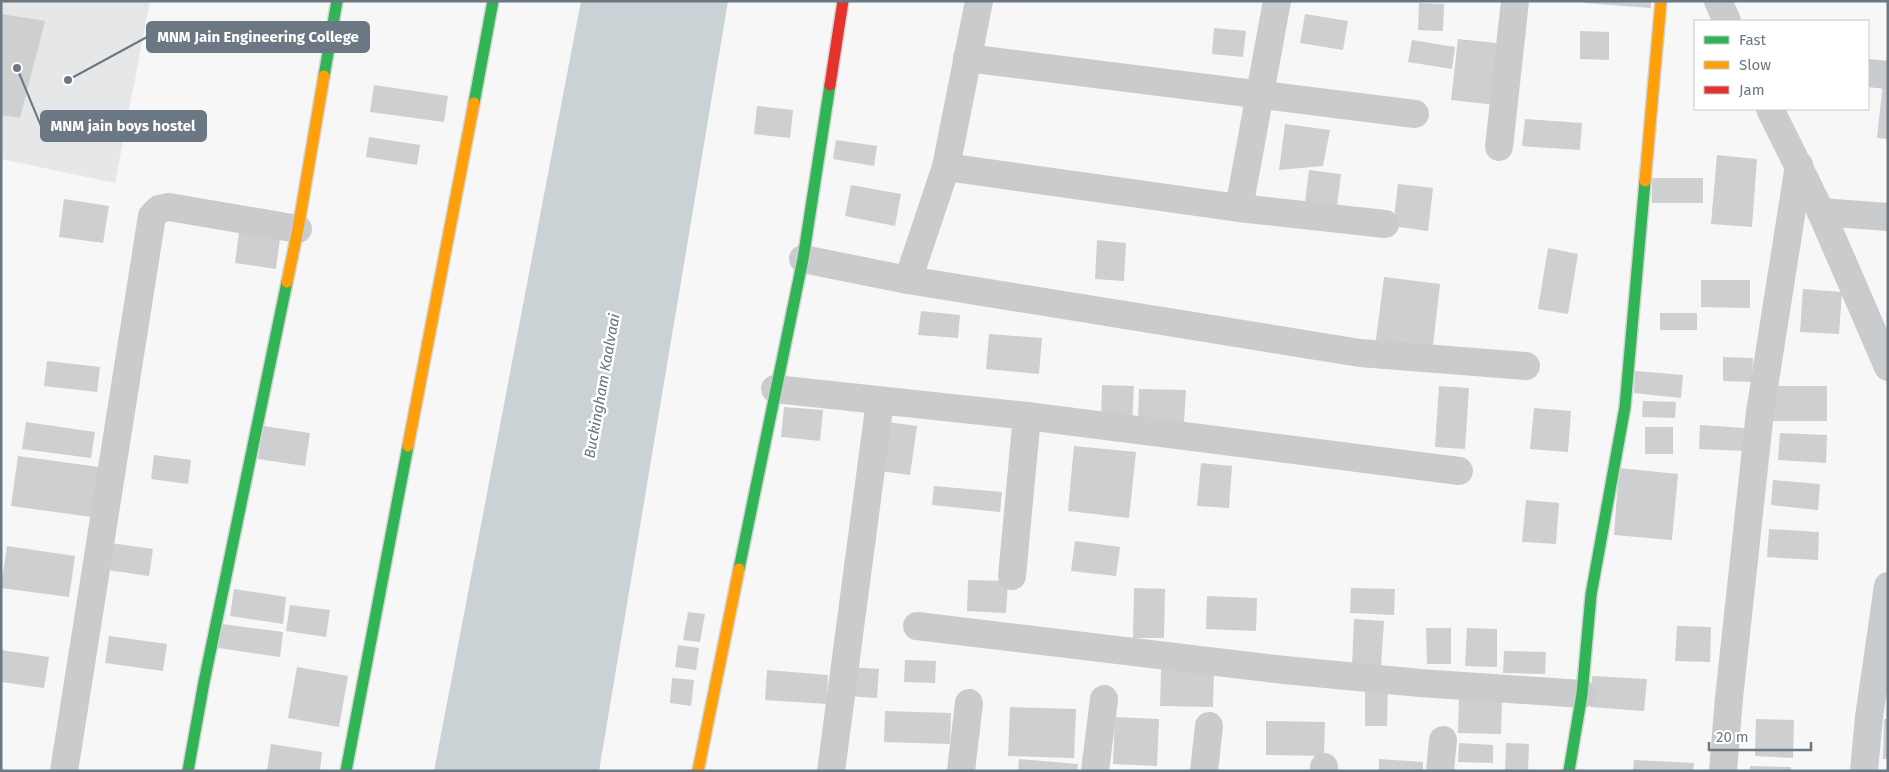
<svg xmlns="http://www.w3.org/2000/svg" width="1889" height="772" viewBox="0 0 1889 772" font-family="'Fira Sans',sans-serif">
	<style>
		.built { fill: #e6e7e8 }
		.water { fill: #cbd2d5 }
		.building { fill: #cdcfd0 }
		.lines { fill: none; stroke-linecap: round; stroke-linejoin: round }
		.fast-casing { stroke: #d3d4d4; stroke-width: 14 }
		.slow-casing { stroke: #d3d4d4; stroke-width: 14 }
		.jam-casing { stroke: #d3d4d4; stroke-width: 14 }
		.street { stroke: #cacbcc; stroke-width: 28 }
		.fast { stroke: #30b455; stroke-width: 11 }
		.slow { stroke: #ff9f0a; stroke-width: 11 }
		.jam { stroke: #e5322d; stroke-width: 11 }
		.labels { text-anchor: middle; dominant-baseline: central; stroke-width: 5; stroke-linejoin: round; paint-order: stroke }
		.water-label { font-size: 15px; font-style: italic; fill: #67777e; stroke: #fff }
		.leader { fill: none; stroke: #6b7783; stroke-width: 2 }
		.callout-dot { fill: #6b7783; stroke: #fff; stroke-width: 2 }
		.callout { fill: #6b7783; stroke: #6b7783; stroke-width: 2 }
		.callout-label { font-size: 15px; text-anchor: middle; font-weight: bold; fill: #fff }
	</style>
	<rect width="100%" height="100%" fill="#f7f7f7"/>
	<polygon class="built" points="1,1 150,1 115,183 1,159"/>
	<polygon class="water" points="581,1 728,1 599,771 434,771"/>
	<g class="building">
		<polygon points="1584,1 1651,1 1651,8 1584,3"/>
		<polygon points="1419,3 1444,4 1443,31 1418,30"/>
		<polygon points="1,14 45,21 20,118 1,115"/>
		<polygon points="1305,14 1348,21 1343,50 1300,43"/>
		<polygon points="1214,28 1246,31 1243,57 1212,54"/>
		<polygon points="1580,31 1609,32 1609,60 1580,59"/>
		<polygon points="1458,39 1505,44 1497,105 1451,100"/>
		<polygon points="1412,40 1455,47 1452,69 1408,62"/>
		<polygon points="1883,82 1888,83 1888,139 1877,138"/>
		<polygon points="374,85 448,96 444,122 370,112"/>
		<polygon points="757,106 793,110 790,138 754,134"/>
		<polygon points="1525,119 1582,123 1580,150 1522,146"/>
		<polygon points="1285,124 1330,130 1323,166 1279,170"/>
		<polygon points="369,137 420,145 417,165 366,157"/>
		<polygon points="836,140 877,146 874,166 833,159"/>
		<polygon points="1717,155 1757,159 1752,227 1711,224"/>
		<polygon points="1309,170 1341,174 1336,214 1304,210"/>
		<rect x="1652" y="178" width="51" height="25"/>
		<polygon points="1398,184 1433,188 1428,231 1393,226"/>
		<polygon points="851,185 901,194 895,226 845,216"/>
		<polygon points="64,199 109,206 103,243 59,237"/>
		<polygon points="239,232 280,238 276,269 235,263"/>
		<polygon points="1097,240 1126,243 1124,281 1095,279"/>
		<polygon points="1548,248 1578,254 1568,314 1538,309"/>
		<polygon points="1384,277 1440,284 1432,354 1375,347"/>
		<polygon points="1701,280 1750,280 1750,308 1701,307"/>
		<polygon points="1803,289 1842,292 1839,334 1800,332"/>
		<polygon points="921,311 960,315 958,338 918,335"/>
		<rect x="1660" y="313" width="37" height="17"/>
		<polygon points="989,334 1042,338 1039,374 986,369"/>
		<polygon points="1723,357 1753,358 1752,382 1723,381"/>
		<polygon points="47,361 100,367 97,392 44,386"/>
		<polygon points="1635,371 1683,375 1681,398 1634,393"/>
		<polygon points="1102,385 1134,386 1132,425 1101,423"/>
		<polygon points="1439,386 1469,388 1465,449 1435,447"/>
		<polygon points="1772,386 1827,386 1827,421 1771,421"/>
		<polygon points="1139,389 1186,390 1184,422 1138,421"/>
		<polygon points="1643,401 1676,402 1675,418 1642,417"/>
		<polygon points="784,407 823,410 820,441 781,437"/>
		<polygon points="1534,408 1571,411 1568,452 1530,449"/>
		<polygon points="26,422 95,432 91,458 22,449"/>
		<polygon points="887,422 917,426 910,475 880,471"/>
		<polygon points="1700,425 1744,428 1743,451 1699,449"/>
		<polygon points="263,426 310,433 305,466 258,459"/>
		<rect x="1645" y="427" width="28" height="27"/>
		<polygon points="1780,433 1827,435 1826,463 1778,460"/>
		<polygon points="1074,446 1136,452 1129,518 1068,511"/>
		<polygon points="154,455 191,460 188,484 151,479"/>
		<polygon points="18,456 99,467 92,517 11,506"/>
		<polygon points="1201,463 1232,466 1229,508 1197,506"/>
		<polygon points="1619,468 1678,474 1672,540 1614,535"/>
		<polygon points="1773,480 1820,484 1818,510 1771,505"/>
		<polygon points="934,486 1002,492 1000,512 932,505"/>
		<polygon points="1526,500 1559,503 1556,544 1522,542"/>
		<polygon points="1769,529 1819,532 1818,560 1767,557"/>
		<polygon points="1075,541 1120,547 1116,576 1071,571"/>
		<polygon points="111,543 153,549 149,576 107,570"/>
		<polygon points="7,546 75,556 69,597 1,588"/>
		<polygon points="968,580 1008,581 1006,613 967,611"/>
		<polygon points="1134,588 1165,589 1164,638 1133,638"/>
		<polygon points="1351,588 1395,589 1394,615 1350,613"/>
		<polygon points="234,589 286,597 283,624 230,616"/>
		<polygon points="1207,596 1257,598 1256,631 1206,629"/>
		<polygon points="290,605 330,610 326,637 286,631"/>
		<polygon points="688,612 705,614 700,642 683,640"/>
		<polygon points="1354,619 1384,621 1381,667 1352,666"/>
		<polygon points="222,624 283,632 280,657 218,648"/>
		<polygon points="1677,626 1711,627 1710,662 1675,661"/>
		<polygon points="1426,628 1451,628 1451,664 1427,664"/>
		<polygon points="1467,628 1497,629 1497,667 1465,666"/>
		<polygon points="109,636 167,644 163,671 105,663"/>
		<polygon points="678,645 699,648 696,670 675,667"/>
		<polygon points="1,650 49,657 44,688 1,682"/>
		<polygon points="1504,651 1546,652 1545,674 1503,673"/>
		<polygon points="905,660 936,661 935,683 904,682"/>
		<polygon points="297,667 348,676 339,727 288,718"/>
		<polygon points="849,667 879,669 877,698 847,696"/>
		<polygon points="1161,669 1214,670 1213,707 1160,706"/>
		<polygon points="767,670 828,675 827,704 765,700"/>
		<polygon points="1592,676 1647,679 1644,711 1590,707"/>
		<polygon points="672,678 694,680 691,706 670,703"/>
		<polygon points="1365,682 1388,682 1387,726 1365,726"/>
		<polygon points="1459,699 1502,700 1501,734 1458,733"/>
		<polygon points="1010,707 1076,709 1074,758 1008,756"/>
		<polygon points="885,711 951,713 950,744 884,742"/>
		<polygon points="1115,717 1159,719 1157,766 1113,764"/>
		<polygon points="1756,719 1794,720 1793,758 1755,756"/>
		<polygon points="1884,719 1888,719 1888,759 1883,759"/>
		<polygon points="1266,721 1325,722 1324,756 1266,755"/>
		<polygon points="1459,743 1493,745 1493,763 1458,762"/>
		<polygon points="1506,743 1529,744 1528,771 1505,771"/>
		<polygon points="271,744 322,752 320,771 267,771"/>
		<polygon points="1019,759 1078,764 1077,771 1018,771"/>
		<polygon points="1379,759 1423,762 1423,771 1379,771"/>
		<polygon points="1634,760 1694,763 1693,771 1633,771"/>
		<polygon points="1750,766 1791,767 1791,771 1750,771"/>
	</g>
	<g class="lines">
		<defs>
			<g id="fast">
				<polyline points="324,76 337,1"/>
				<polyline points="474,103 493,1"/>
				<polyline points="739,569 803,259 830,85"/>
				<polyline points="188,771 204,682 287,282"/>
				<polyline points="346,771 408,446"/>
				<polyline points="1569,771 1582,694 1591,595 1625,407 1645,181"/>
			</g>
			<g id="slow">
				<polyline points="1645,181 1661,1"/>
				<polyline points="287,282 298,229 324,76"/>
				<polyline points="408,446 474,103"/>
				<polyline points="698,771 739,569"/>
			</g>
			<polyline id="jam" points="830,85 843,1"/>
		</defs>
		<use href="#fast" class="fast-casing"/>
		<use href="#slow" class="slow-casing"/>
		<use href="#jam" class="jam-casing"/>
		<g class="street">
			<polyline points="1718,1 1727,21"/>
			<polyline points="967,58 1415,114"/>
			<polyline points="1868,73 1888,75"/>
			<polyline points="1770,109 1821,212 1888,367"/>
			<polyline points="1499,147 1515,1"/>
			<polyline points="946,167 1239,208 1385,224"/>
			<polyline points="1239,208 1277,1"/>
			<polyline points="1821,212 1888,217"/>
			<polyline points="803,259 908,280 1360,353 1526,366"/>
			<polyline points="908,280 946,167 979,1"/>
			<polyline points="775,389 1027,416 1459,471"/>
			<polyline points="1012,576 1027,416"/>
			<polyline points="917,626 1284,670 1420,683 1582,694"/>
			<polyline points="64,771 152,216 159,209 169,207 298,229"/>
			<polyline points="831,771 880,401"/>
			<polyline points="961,771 969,703"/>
			<polyline points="1095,771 1104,699"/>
			<polyline points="1204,771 1209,726"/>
			<polyline points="1324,771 1324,767"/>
			<polyline points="1440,771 1443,740"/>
			<polyline points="1723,771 1729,698 1760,412 1799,165"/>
			<polyline points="1864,771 1869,717 1888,586"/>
		</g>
		<use href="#fast" class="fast"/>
		<use href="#slow" class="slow"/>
		<use href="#jam" class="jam"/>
	</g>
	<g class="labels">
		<g class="water-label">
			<text transform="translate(602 386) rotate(-80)">Buckingham Kaalvaai</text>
		</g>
	</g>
	<path class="leader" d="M68 80L147 37M17 68L41 126"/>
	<g class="callout-dot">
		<circle cx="68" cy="80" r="5"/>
		<circle cx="17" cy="68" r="5"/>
	</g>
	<g class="callout">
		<rect x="147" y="22" width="222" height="30" rx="5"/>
		<rect x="41" y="111" width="165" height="30" rx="5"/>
	</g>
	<g class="callout-label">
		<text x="258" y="42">MNM Jain Engineering College</text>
		<text x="123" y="131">MNM jain boys hostel</text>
	</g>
	<rect width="1889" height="772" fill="none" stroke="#6b7783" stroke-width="5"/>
	<rect x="1694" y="20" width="175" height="90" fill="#ffffff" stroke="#c4c9cd"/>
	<rect x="1704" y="36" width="25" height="8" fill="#30b455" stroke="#c4c9cd"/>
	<text x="1739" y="45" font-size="15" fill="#6b7783">Fast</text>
	<rect x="1704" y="61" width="25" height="8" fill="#ff9f0a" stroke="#c4c9cd"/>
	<text x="1739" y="70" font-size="15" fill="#6b7783">Slow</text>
	<rect x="1704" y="86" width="25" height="8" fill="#e5322d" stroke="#c4c9cd"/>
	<text x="1739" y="95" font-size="15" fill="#6b7783">Jam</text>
	<path d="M1709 742v8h102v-8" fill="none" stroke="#6b7783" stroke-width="2.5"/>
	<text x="1716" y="742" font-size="15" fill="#6b7783" stroke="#ffffff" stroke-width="4" paint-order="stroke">20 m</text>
</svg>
